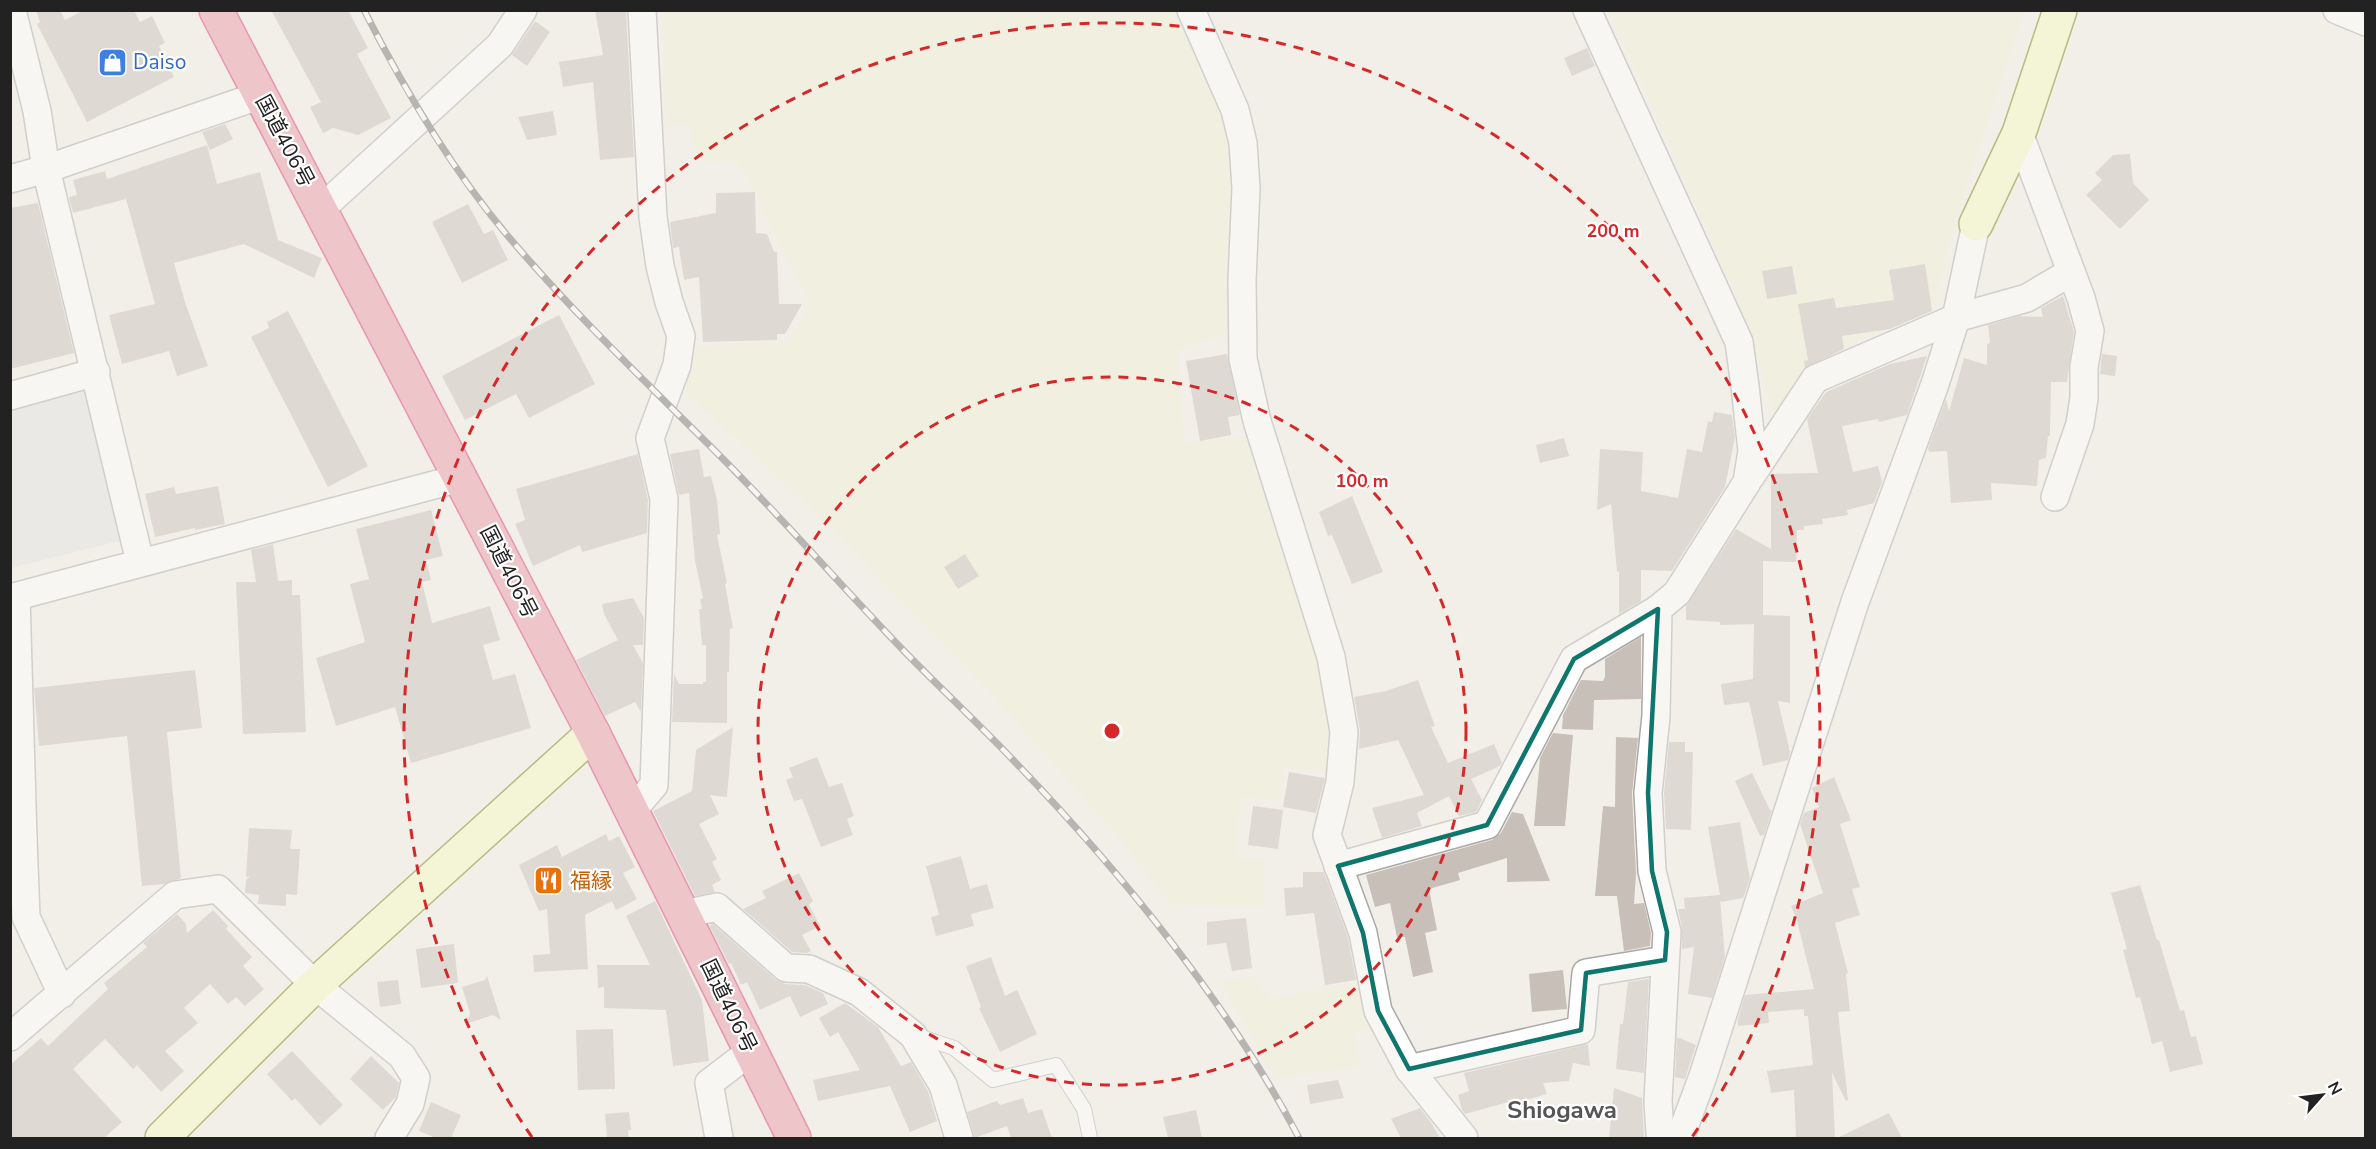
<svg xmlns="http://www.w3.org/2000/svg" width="2376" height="1149" viewBox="0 0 2376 1149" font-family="'Nunito Sans','Noto Sans JP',sans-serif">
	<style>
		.farmland { fill: #eef0d5 }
		.parking { fill: #e2e2e2 }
		.building { fill: #c7bfb8 }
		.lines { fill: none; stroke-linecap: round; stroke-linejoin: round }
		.lane-casing { stroke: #a9a9a9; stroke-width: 16 }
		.street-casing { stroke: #a9a9a9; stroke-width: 30 }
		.secondary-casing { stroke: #707d05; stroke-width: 36 }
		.highway-casing { stroke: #dc2a67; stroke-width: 36 }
		.lane { stroke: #fff; stroke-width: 14 }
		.street { stroke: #fff; stroke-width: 27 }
		.secondary { stroke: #f7fabf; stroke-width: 33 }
		.highway { stroke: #e892a2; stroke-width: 33 }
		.rail-casing { stroke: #707070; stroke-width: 7 }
		.rail { stroke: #fff; stroke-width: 4.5; stroke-dasharray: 14; stroke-linecap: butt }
		.marked { fill: none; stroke: #0f766e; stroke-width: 4.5; stroke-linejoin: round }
		.ring { fill: none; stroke: #d62828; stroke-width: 3; stroke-dasharray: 10 8 }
		.labels { text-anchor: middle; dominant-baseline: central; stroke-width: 4.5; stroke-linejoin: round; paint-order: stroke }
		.shop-label { font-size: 21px; fill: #366cbe; stroke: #fff; text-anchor: start }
		.street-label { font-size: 21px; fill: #222; stroke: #fff }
		.food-label { font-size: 21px; fill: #c56008; stroke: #fff; text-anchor: start }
		.quarter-label { font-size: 24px; font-weight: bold; fill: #555; stroke: #fff }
		.centre { fill: #d62828; stroke: #fff; stroke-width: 3 }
		.ring-label { font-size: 18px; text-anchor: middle; font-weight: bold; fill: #d62828; stroke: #fff; stroke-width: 4.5; stroke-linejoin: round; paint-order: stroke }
	</style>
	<rect width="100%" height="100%" fill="#f2efe9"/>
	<g class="farmland">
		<polygon points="662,11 1189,11 1233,108 1237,330 1177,350 1184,443 1253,435 1311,610 1334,729 1335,772 1283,768 1280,800 1240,797 1235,858 1263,859 1263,907 1171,905 1120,839 1001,704 821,517 680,387 699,347 786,341 803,321 809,299 768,222 755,190 737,161 700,162 687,123 666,126"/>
		<polygon points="1610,11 2023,11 1956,219 1932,307 1817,361 1774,417 1747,322"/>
		<polygon points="1252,976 1270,999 1364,981 1377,1027 1354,1031 1361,1066 1275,1079 1221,981"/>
	</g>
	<polygon class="parking" points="93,384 127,539 11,568 11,409"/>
	<g class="building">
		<polygon points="36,10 60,10 65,20 84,10 134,10 140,22 152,16 165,43 159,46 174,77 87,122 37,24 40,22"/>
		<polygon points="271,10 348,10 368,48 357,54 391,118 358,135 333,128 323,133 310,107 321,102"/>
		<polygon points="595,10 626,10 634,157 600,160 593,82 563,87 559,62 603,55"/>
		<polygon points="535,21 550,32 527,66 512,55"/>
		<polygon points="1587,48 1595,66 1572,76 1564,58"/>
		<polygon points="553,111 557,135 527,140 518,117"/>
		<polygon points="225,124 233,139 210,150 202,132"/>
		<polygon points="207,145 217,184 260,172 278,240 322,258 314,278 244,244 174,263 185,302 208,366 177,376 169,351 122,364 109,315 155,304 126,199 73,213 69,197 77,195 73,180 105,171 107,179"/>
		<polygon points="2130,154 2133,183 2149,200 2120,229 2086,195 2102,180 2095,173 2113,155"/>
		<polygon points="755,192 756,233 767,234 774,252 777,252 779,304 802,304 785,334 777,334 777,340 703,342 699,277 684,280 679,247 673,248 670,222 716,213 716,193"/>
		<polygon points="38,203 74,353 10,369 10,208"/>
		<polygon points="468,204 484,234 493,230 508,260 462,283 432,222"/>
		<polygon points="1925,264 1932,311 1890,329 1842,336 1844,349 1805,368 1804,361 1808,360 1798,304 1834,298 1836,308 1894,300 1889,270"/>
		<polygon points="1792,266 1797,294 1767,299 1762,271"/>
		<polygon points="2063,296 2074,332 2067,382 2051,382 2050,436 2048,436 2046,458 2039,460 2037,486 1991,483 1992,500 1951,503 1947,451 1929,452 1928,448 1946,399 1949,411 1964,358 1987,365 1987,344 1990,343 1988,325 2019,316 2043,317 2041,308"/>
		<polygon points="288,311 368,466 328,487 251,337 269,328 267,322"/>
		<polygon points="559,315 595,384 529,418 516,394 465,420 442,376"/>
		<polygon points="1227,354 1240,415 1228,417 1231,435 1200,441 1186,361"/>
		<polygon points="2102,354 2117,356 2115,376 2100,374"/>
		<polygon points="1927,356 1907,415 1879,422 1878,419 1842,426 1853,472 1878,466 1882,482 1874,503 1847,510 1848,515 1822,519 1823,524 1804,526 1804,530 1797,530 1796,562 1763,561 1763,615 1790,616 1790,703 1778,701 1790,752 1788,760 1763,766 1749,702 1724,705 1721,684 1753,679 1754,624 1720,625 1720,622 1686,620 1686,606 1736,529 1771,549 1771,474 1818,473 1807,419 1826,392 1890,364"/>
		<polygon points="1714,412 1732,415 1735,437 1725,487 1672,571 1641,570 1641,601 1619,614 1619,571 1617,572 1611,504 1597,510 1600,449 1643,452 1641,491 1678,498 1687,449 1702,452 1708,421 1712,422"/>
		<polygon points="1564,438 1569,456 1540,463 1536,445"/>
		<polygon points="699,449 704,477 711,476 717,500 720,534 717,535 727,583 725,584 733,628 730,629 729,672 727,672 727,723 672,722 674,674 679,684 703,684 703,682 706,682 706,645 702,645 699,609 702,609 700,599 703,598 695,561 689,493 679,495 670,454"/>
		<polygon points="638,454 648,500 647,533 582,552 580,545 533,566 515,524 525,520 516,489"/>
		<polygon points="218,486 225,524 195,530 195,528 155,537 145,494 174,487 176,494"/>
		<polygon points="1352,496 1383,572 1352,584 1332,535 1328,536 1319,512"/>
		<polygon points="431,510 443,556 426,560 431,580 422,582 432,623 490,606 500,640 483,645 493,680 515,674 531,728 411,763 395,707 336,726 316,658 365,642 350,584 369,579 356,529"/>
		<polygon points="273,544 278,581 292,580 292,595 300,595 306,732 243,734 236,582 256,582 251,550"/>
		<polygon points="965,554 979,576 958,589 944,567"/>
		<polygon points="633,598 644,618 643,645 633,645 643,663 641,712 635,702 605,716 576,660 618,640 604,614 602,604"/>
		<polygon points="1641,637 1641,699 1594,700 1593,730 1562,729 1563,715 1581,680 1603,681 1605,677 1605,659"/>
		<polygon points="195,670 202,728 167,732 181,878 164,884 142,886 127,736 39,746 34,688"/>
		<polygon points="1418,680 1435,726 1431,727 1448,763 1494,744 1502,763 1500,766 1471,779 1482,800 1476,812 1459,816 1449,796 1417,813 1422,826 1382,838 1372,808 1424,795 1398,740 1359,749 1360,730 1354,697 1386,691"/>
		<polygon points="733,727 727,797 710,795 719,814 699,824 717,859 712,862 721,880 712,885 715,892 695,896 653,811 692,791 696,750"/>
		<polygon points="1553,733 1573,735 1565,826 1534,826 1540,758"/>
		<polygon points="1616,737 1638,738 1632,794 1636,873 1634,904 1644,903 1651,933 1650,946 1624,951 1617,896 1595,896 1603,806 1615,807"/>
		<polygon points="1669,742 1685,742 1685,752 1693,752 1691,830 1666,829 1664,793"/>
		<polygon points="817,757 829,787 842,783 854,816 847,819 853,835 821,847 802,799 794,801 786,780 793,777 789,768"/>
		<polygon points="1289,772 1325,778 1316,813 1283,807"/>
		<polygon points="1752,773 1770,810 1772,810 1764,835 1760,836 1735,781"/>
		<polygon points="1834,777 1851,820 1840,824 1860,887 1852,889 1860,915 1835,923 1848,973 1846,974 1850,1011 1838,1012 1848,1100 1846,1101 1832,1073 1835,1138 1796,1138 1794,1090 1771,1093 1767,1071 1813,1065 1808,1016 1804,1016 1804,1009 1768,1012 1769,1023 1738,1026 1738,1019 1745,995 1814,989 1796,917 1791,906 1823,893 1800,824 1804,813 1819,807 1812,788"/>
		<polygon points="1253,806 1283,810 1278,849 1248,845"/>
		<polygon points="1512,812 1523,814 1550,881 1507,882 1507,858 1458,873 1460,880 1429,889 1437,930 1425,933 1433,972 1413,977 1405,937 1397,937 1390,903 1375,907 1366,875 1492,840 1501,833"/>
		<polygon points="1740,822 1750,879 1743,898 1721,902 1720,899 1725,957 1712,998 1688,994 1694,947 1682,949 1682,929 1678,909 1685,909 1684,898 1720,895 1708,827"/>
		<polygon points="249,828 292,830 290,849 300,849 297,895 286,894 286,906 258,904 259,895 245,893 246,880 250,876 246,877"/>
		<polygon points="606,834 609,841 619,836 635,867 623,873 637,899 616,910 612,901 585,915 588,969 534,972 533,955 550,954 547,909 539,911 519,865 557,845 562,857"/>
		<polygon points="961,856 970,889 987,884 994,908 971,914 974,926 936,936 931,917 939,915 926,866"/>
		<polygon points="1303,872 1324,872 1348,937 1356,980 1325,985 1314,913 1286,916 1284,888 1303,887"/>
		<polygon points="799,873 813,901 809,905 820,926 802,935 811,951 807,953 792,952 743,909 766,898 762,891"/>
		<polygon points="2140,885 2157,940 2159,940 2180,1011 2184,1010 2191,1037 2196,1036 2203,1064 2170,1072 2162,1041 2152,1044 2140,997 2136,998 2123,950 2127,949 2111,893"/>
		<polygon points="655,901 702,1000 709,1061 673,1066 666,1010 604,1008 604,987 598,988 597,965 650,965 626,916"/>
		<polygon points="213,910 228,926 226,929 252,957 243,966 264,989 245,1006 236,997 228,1004 210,984 184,1008 198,1023 165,1051 184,1071 161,1092 137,1065 133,1069 105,1039 73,1069 122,1122 104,1138 10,1138 10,1065 41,1038 48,1046 108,989 104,983 147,947 143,943 177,914 186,924 187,933"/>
		<polygon points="1246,918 1252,968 1232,971 1226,943 1207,945 1207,922"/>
		<polygon points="713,924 776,980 785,984 805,985 823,993 828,1004 800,1017 790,996 760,1010 747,982 741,985 731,963 729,964 709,925"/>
		<polygon points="454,944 458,983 421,988 416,949"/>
		<polygon points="991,957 1005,996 1017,990 1037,1034 1000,1052 979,1008 981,1007 966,966"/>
		<polygon points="1563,970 1567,1009 1532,1012 1529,974"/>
		<polygon points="487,976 501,1020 493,1015 466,1024 470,1013 462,987 485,980"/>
		<polygon points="1649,979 1644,1073 1616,1069 1620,1024 1623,1024 1628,982"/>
		<polygon points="398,980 401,1004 380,1007 377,982"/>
		<polygon points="845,1003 878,1027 901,1066 911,1062 928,1091 937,1121 910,1132 890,1086 818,1101 813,1080 860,1070 838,1032 830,1037 819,1018"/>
		<polygon points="613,1029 615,1089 578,1090 576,1030"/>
		<polygon points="1677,1037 1696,1045 1685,1079 1675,1077"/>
		<polygon points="1588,1044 1590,1066 1573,1063 1569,1081 1543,1083 1547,1094 1513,1104 1512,1101 1465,1114 1462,1110 1458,1095 1469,1091 1464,1073"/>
		<polygon points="292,1051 343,1105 320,1126 295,1098 292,1101 267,1074"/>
		<polygon points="371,1056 399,1083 396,1097 383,1110 350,1079"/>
		<polygon points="1338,1080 1344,1098 1310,1104 1307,1085"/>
		<polygon points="1614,1088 1642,1098 1644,1138 1609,1138"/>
		<polygon points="1023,1098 1028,1113 1042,1109 1052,1138 1011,1138 1007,1126 975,1138 967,1112 997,1101 1000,1105"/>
		<polygon points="431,1102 461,1115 451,1138 436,1138 419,1131"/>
		<polygon points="1420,1108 1432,1124 1440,1138 1401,1138 1391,1119"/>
		<polygon points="1196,1110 1202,1138 1168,1138 1163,1117"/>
		<polygon points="629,1112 631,1130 628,1130 629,1138 607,1138 605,1114"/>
		<polygon points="1889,1113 1902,1138 1837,1138"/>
	</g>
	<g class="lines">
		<defs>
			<polyline id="lane" points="915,1035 954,1048 993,1080 1056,1065 1084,1109 1090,1138"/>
			<g id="street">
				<polyline points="12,10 37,111 46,169 140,562"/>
				<polyline points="1191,10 1235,110 1243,143 1246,188 1242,280 1243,359 1257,421 1331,657 1344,732 1340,782 1327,835 1363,933 1378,1011 1409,1069 1464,1138"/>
				<polyline points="1587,10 1739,342 1745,386 1752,451 1747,482 1677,593 1658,609 1656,716 1648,793 1652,871 1667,932 1658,1101 1660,1134 1662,1138"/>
				<polyline points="2337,10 2366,22"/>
				<polyline points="2019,133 2081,298 2090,331 2084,367 2084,398 2080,424 2055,497"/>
				<polyline points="10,179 46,169 261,95"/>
				<polyline points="321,209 500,45 523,10"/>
				<polyline points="10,396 96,372"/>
				<polyline points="1751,476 1815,379 1956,318 2027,298 2071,272"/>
				<polyline points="16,597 23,839"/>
				<polyline points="10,598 460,478"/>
				<polyline points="632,811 654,785 664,499 650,438 677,365 681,336 669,302 660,266 653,217 642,10"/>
				<polyline points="10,841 23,839 26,917 62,994"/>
				<polyline points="1338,866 1487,825 1574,659 1658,609"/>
				<polyline points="684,914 717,907 786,968 809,969 859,992 913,1035 943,1085 959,1138"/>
				<polyline points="10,1037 175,895 218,889 315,985 402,1056 416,1078 410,1104 389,1138"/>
				<polyline points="1409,1069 1581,1030 1586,973 1665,960"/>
				<polyline points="719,1138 709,1083 751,1051"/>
				<polyline points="1680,1138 1703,1076 1855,602 1935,384 1956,318 1976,224"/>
			</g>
			<g id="secondary">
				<polyline points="1976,224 2019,133 2060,10"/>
				<polyline points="162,1138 315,985 593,733"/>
			</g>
			<polyline id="highway" points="216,10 593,733 794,1138"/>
		</defs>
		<use href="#lane" class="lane-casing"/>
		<use href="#street" class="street-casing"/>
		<use href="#secondary" class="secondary-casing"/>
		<use href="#highway" class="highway-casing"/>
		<use href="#lane" class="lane"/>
		<use href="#street" class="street"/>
		<use href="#secondary" class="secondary"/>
		<use href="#highway" class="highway"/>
		<defs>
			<path id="rail" d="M364,10c40,79 86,157 143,225 65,77 143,151 215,223 63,63 121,130 183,194 36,37 74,72 110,110 105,109 214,242 284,376"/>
		</defs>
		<use href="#rail" class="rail-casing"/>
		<use href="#rail" class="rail"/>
	</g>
	<path d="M0 0H2376V1149H0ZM1658,609l-10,184 4,78 15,61 -2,28 -79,13 -5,57 -172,39 -31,-58 -15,-78 -25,-67 149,-41 87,-166z" fill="#f2efe9" fill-opacity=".55" fill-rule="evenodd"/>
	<path class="marked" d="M1658,609l-10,184 4,78 15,61 -2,28 -79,13 -5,57 -172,39 -31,-58 -15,-78 -25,-67 149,-41 87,-166z"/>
	<g class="ring">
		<circle cx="1112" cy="731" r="354"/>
		<path d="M532 1137A708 708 0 1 1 1692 1137"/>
	</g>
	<defs>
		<symbol id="shop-square" viewBox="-11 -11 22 22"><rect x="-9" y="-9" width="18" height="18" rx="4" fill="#3f7fe0" stroke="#fff"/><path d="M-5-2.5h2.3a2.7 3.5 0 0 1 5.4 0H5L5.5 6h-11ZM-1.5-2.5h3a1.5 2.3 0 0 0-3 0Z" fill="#fff"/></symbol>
		<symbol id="restaurant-square" viewBox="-11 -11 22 22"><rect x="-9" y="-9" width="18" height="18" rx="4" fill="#e8710a" stroke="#fff"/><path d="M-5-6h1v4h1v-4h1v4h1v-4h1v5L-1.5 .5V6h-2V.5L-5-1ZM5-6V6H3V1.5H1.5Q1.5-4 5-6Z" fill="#fff"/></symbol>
	</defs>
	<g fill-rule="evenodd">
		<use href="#shop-square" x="96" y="46" width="33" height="33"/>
		<use href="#restaurant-square" x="532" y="864" width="33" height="33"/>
	</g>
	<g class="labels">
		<g class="shop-label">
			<text x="133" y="62">Daiso</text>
		</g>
		<g class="street-label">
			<text transform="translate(285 141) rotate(62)">国道406号</text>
			<text transform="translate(509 572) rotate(63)">国道406号</text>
			<text transform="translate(729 1006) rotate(64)">国道406号</text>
		</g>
		<g class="food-label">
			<text x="570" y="881">福縁</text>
		</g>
		<g class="quarter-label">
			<text x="1562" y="1110">Shiogawa</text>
		</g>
	</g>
	<circle cx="1112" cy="731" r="9" class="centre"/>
	<g class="ring-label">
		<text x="1613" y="237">200 m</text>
		<text x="1362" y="487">100 m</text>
	</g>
	<rect width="2376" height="1149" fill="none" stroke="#222222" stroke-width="24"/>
	<g transform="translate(2322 1095) rotate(62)" stroke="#ffffff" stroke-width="4.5" paint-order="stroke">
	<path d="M0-4.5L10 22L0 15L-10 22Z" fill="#222222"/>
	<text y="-9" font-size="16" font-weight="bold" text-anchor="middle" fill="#222222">N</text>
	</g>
</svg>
